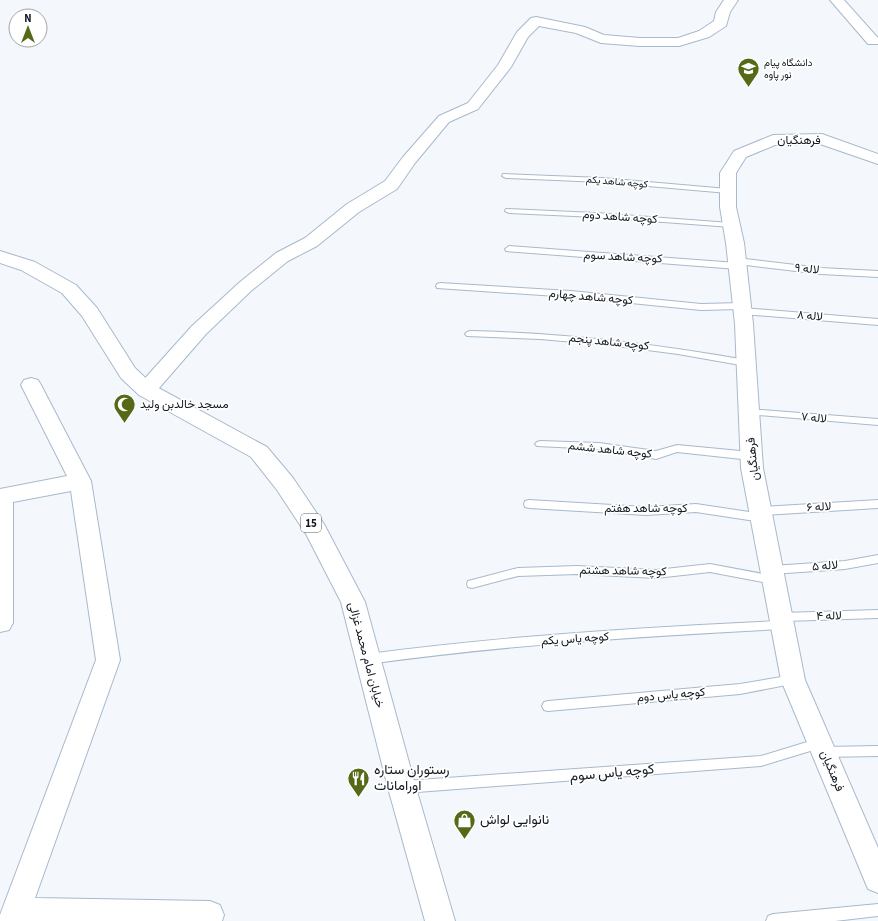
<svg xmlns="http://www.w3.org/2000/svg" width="878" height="921" viewBox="0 0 878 921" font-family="'Source Sans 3',Vazirmatn,sans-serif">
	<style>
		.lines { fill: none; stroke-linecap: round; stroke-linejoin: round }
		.service-casing { stroke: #a8b9cc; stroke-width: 2 }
		.minor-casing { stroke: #a8b9cc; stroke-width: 2 }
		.primary-casing { stroke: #a8b9cc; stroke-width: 2 }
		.service { fill: #fff; fill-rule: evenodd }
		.minor { fill: #fff; fill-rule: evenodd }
		.primary { fill: #fff; fill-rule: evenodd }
		.labels { text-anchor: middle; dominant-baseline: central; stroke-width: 3.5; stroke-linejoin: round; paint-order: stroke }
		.far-poi-label { font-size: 10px; fill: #131920; stroke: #fff; text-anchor: start }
		.far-street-label { font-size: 10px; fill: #131920; stroke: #fff }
		.shield { fill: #fff; stroke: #5a5e63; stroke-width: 1 }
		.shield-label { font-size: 11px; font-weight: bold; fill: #131920 }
		.street-label { font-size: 12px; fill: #131920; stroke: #fff }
		.poi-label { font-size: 12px; fill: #131920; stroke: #fff; text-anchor: start }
		.near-poi-label { font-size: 14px; fill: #131920; stroke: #fff; text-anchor: start }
		.near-street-label { font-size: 14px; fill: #131920; stroke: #fff }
	</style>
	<rect width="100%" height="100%" fill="#f4f8fc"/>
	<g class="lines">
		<defs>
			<g id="service">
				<polygon points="503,174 602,178 728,189 732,191 728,193 602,182 506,178 502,176"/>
				<polygon points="506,209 596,213 731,223 735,225 731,227 596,217 509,213 505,211"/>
				<polygon points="509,246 737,263 733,261 737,258 821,268 878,271 878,277 821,274 738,264 741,266 737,269 506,251 505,249"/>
				<polygon points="440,283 571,291 701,304 742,303 746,306 743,308 878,319 878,325 742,314 738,311 740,309 701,310 571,297 437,288 436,286 437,284"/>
				<path d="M470,331c93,2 184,13 276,29l5,3 -5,3 -68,-12 -69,-9 -69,-6 -73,-3 -2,-2 2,-2z"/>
				<polygon points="749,409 878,419 878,425 746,414 744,412 746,410"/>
				<polygon points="540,441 599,443 656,451 677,445 751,452 756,456 751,460 677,452 656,459 599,449 537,446 535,444 537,442"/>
				<polygon points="529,500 646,507 696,504 756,513 755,511 756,508 760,507 878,500 878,508 764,515 767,518 766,521 762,522 696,512 646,515 529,508 525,507 524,504 525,501"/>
				<polygon points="878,555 878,563 845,569 772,574 768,573 767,570 768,567 772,566 845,561"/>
				<polygon points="710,564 774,576 778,577 779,580 778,583 774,584 710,572 656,578 577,574 518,576 472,588 468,587 467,584 468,581 472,580 518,568 577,566 656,570"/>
				<path d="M878,610v8l-93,3 3,4 -2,3 -4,1c-138,7 -277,16 -414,35l-4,-2 -2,-3 2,-3 4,-2c136,-18 274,-27 411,-33l-4,-4 2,-3 4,-1z"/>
				<polygon points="793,675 797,677 799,680 797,683 740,694 548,711 544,710 542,706 544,702 548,701 740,684"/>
				<polygon points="820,738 824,739 826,743 824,747 878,746 878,756 824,757 820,756 818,752 820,748 761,766 404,793 400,791 398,787 400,783 404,781 761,756"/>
				<polygon points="878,904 878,916 835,921 766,921 768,916 773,914"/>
			</g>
			<g id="minor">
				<polygon points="724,0 738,0 730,12 726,26 709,37 679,46 640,46 601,43 576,33 539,26 528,37 511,67 478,109 449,122 415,163 397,189 359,212 317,246 288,261 252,290 206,334 153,395 146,397 139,395 136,390 139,385 192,326 240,282 276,253 305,238 347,204 385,181 403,157 439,116 468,103 498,65 517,32 531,18 536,17 585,27 604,35 640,38 678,38 699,31 714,21 716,12"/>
				<polygon points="830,0 844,0 878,38 878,44 868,44"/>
				<polygon points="822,134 878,154 878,164 820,144 775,145 746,157 736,173 736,207 744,243 753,324 763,468 805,680 878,848 878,893 868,889 781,680 741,468 735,324 726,243 720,207 720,173 734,151 773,135"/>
				<polygon points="31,378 38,380 41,385 91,481 120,660 35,898 210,901 220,905 224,915 222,921 0,921 0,915 96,660 71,491 13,502 13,623 9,630 0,632 0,489 67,476 21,385 24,380"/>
			</g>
			<polygon id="primary" points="0,251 35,262 76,285 97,308 135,368 153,385 267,447 293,478 324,524 365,602 416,788 455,921 425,921 388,788 341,602 306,534 277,490 251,457 139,395 121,378 82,316 62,293 21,270 0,263"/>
		</defs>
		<use href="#service" class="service-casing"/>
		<use href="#minor" class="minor-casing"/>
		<use href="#primary" class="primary-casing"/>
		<use href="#service" class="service"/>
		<use href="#minor" class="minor"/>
		<use href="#primary" class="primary"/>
	</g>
	<defs>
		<symbol id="university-pin" viewBox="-11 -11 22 30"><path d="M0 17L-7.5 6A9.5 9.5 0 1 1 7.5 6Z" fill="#556916" stroke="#fff"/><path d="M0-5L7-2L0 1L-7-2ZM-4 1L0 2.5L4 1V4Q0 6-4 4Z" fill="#fff"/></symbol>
		<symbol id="mosque-pin" viewBox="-11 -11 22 30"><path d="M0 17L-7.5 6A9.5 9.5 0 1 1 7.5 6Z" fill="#556916" stroke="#fff"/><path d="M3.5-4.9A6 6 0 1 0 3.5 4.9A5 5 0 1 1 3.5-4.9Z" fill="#fff"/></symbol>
		<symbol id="restaurant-pin" viewBox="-11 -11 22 30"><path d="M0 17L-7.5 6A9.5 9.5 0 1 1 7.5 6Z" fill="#556916" stroke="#fff"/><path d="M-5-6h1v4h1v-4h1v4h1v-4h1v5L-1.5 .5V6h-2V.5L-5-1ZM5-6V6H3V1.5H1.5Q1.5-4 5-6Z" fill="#fff"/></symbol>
		<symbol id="shop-pin" viewBox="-11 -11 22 30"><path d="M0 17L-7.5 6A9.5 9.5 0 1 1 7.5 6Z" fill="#556916" stroke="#fff"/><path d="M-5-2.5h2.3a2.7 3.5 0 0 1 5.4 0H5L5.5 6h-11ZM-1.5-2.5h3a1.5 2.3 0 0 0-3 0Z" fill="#fff"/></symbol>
	</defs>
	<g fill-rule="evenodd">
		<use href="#university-pin" x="736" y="56" width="25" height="34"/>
		<use href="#mosque-pin" x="112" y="392" width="25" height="34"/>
		<use href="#restaurant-pin" x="346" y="766" width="25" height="34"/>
		<use href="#shop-pin" x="452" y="808" width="25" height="34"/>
	</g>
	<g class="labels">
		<g class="far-poi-label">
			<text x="764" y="63">دانشگاه پیام<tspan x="764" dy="12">نور پاوه</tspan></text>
		</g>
		<g class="far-street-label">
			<text transform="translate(617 182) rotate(5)">کوچه شاهد یکم</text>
		</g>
		<rect class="shield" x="301" y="514" width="20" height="18" rx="3"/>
		<g class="shield-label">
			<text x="311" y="523">15</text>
		</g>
		<g class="street-label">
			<text x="799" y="140">فرهنگیان</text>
			<text transform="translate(620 217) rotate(4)">کوچه شاهد دوم</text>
			<text transform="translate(623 257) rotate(3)">کوچه شاهد سوم</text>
			<text transform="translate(807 269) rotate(6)">لاله ۹</text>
			<text transform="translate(591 297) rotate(5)">کوچه شاهد چهارم</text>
			<text transform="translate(810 316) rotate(5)">لاله ۸</text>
			<text transform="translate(609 342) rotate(6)">کوچه شاهد پنجم</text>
			<text transform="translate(814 418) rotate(5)">لاله ۷</text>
			<text transform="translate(610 450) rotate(6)">کوچه شاهد ششم</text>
			<text transform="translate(753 459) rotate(-96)">فرهنگیان</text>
			<text transform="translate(819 507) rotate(-3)">لاله ۶</text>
			<text x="646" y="508">کوچه شاهد هفتم</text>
			<text transform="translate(825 566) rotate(-4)">لاله ۵</text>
			<text transform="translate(623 571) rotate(1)">کوچه شاهد هشتم</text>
			<text transform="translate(829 616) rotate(-1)">لاله ۴</text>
			<text transform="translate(575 639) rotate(-4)">کوچه یاس یکم</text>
			<text transform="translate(366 655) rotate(75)">خیابان امام محمد غزالی</text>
			<text transform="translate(671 695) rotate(-5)">کوچه یاس دوم</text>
			<text transform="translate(832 771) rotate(67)">فرهنگیان</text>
		</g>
		<g class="poi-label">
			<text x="140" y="404">مسجد خالدبن ولید</text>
		</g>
		<g class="near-poi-label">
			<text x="374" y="770">رستوران ستاره<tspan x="374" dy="16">اورامانات</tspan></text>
			<text x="480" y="820">نانوایی لواش</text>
		</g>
		<g class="near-street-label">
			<text transform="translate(612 773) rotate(-5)">کوچه یاس سوم</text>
		</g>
	</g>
	<g transform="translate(28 28)"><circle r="19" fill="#ffffff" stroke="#a1a3a6"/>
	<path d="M0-3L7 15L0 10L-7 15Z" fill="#556916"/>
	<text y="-6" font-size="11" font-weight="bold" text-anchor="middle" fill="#131920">N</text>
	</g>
</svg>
